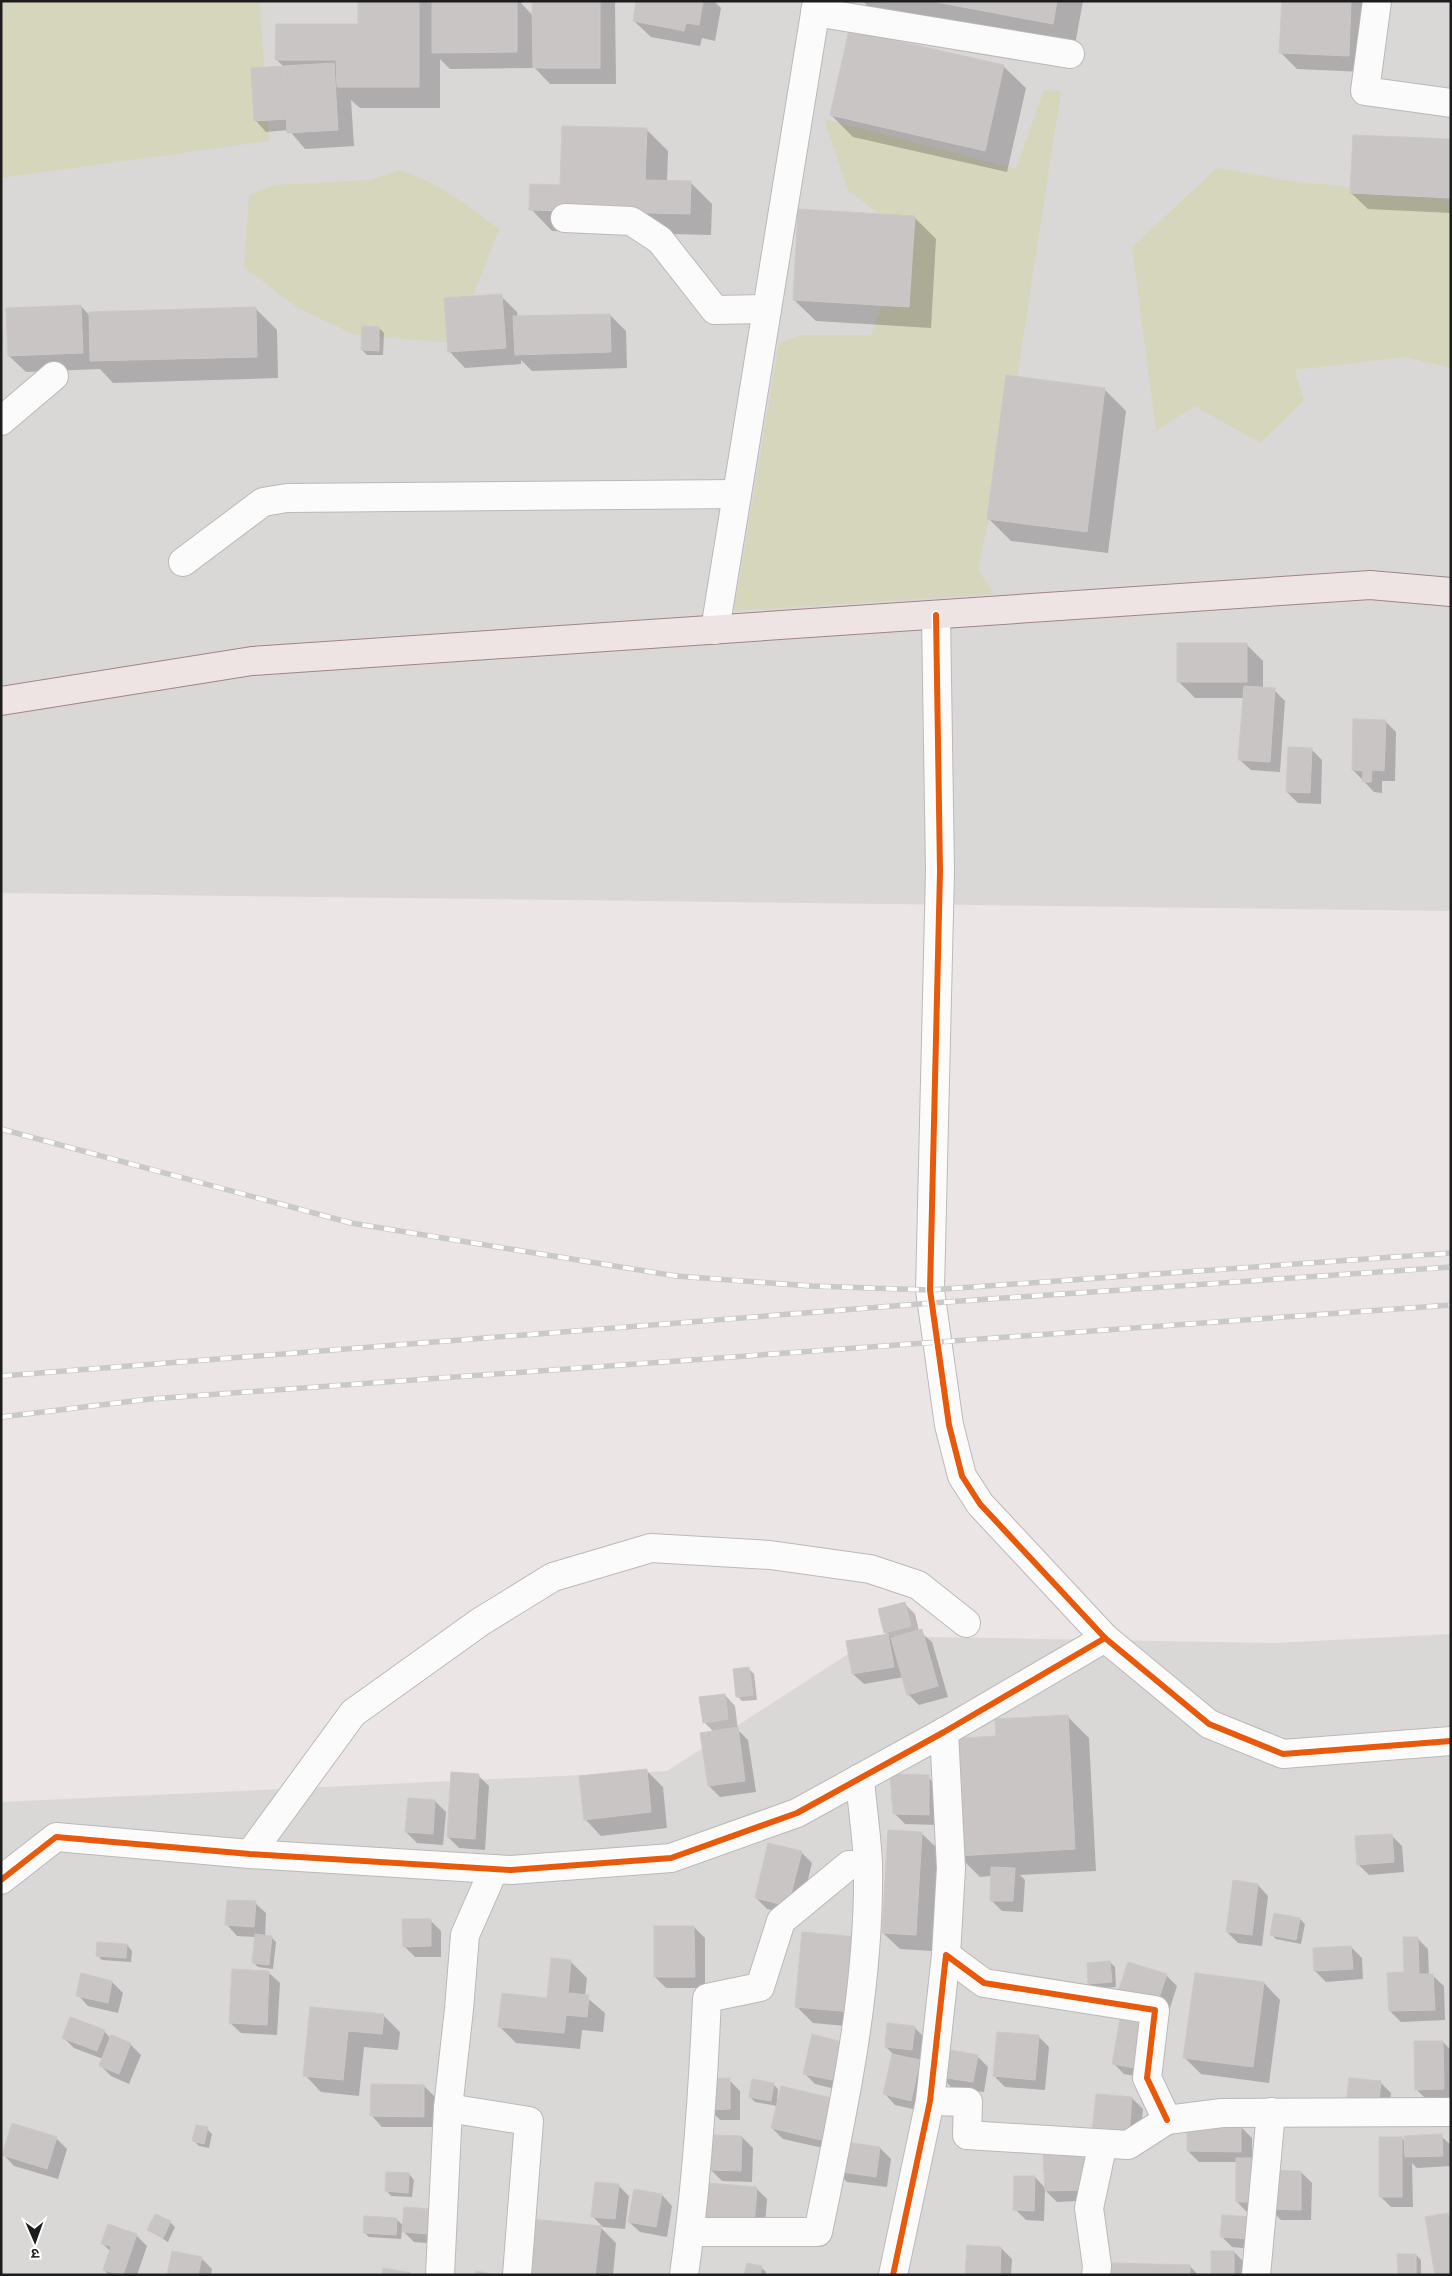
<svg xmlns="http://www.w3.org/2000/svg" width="1452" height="2276" viewBox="0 0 1452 2276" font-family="Roboto,'Noto Sans Devanagari',sans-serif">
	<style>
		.residential { fill: #dad7d7 }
		.forest { fill: #d6d6bc }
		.shadow { fill: #0003 }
		.building { fill: #c9c5c5; stroke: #cec7c7 }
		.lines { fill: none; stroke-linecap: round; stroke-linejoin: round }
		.minor-casing { stroke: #bbb9b8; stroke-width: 30 }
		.primary-casing { stroke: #9f8684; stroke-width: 30 }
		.minor { stroke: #fcfbfb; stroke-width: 28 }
		.primary { stroke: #efe4e4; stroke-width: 28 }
		.rail-casing { stroke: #cac9c9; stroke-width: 5.5 }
		.rail { stroke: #fff; stroke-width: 4; stroke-dasharray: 11; stroke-linecap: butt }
		.cycleway-casing { stroke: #fff; stroke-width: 9 }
		.cycleway { stroke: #e8590c; stroke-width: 6 }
	</style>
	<rect width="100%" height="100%" fill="#ebe6e5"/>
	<g class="residential">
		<polygon points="1,1 1451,1 1451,911 1,893"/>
		<polygon points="1451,1634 1451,2275 1,2275 1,1802 667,1771 876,1636 1275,1643"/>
	</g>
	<g class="forest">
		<polygon points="1,1 260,1 269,141 1,178"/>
		<polygon points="1044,90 1061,91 1011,417 978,570 994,594 734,611 779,343 801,335 871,335 907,236 848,190 824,119 1016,169"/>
		<polygon points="1217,168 1292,181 1432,196 1451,203 1451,368 1405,357 1295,370 1304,400 1260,443 1195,406 1156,431 1132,247"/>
		<path d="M399,170c40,12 66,34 100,59l-44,114 -100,-8 -57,-27 -54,-41 5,-72 26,-10 95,-5z"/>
	</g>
	<g class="shadow">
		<polygon points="359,1 526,1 521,3 533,16 533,1 615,1 616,84 550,84 533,66 533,68 450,69 440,59 440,108 360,108 351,100 354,146 305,149 289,130 266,132 256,121 284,67 277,60 359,26"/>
		<polygon points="638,1 714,1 721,8 715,41 702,38 700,46 651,37 634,21"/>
		<polygon points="863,1 1083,1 1075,45 868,7"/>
		<polygon points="1283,1 1361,1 1368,8 1364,72 1297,69 1281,53"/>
		<polygon points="850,32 1004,67 1026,88 1007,172 853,137 831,115"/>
		<polygon points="646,129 668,151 667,182 690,182 712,204 711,235 552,231 531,209"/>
		<polygon points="1451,141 1451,213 1368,209 1351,193"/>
		<polygon points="914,217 936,239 931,328 816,321 794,300"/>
		<polygon points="501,296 517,312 518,317 610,315 626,331 627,368 532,371 521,360 521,364 465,368 449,351"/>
		<polygon points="81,306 90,316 255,308 277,330 278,378 113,383 100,369 26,372 9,356"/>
		<polygon points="379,328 384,333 383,355 367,355 362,350"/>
		<polygon points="1104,389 1126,411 1108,553 1011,541 989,519"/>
		<polygon points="1247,645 1263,661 1263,689 1274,690 1285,701 1280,772 1251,770 1240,760 1244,698 1195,698 1178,681"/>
		<polygon points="1385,721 1396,732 1395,781 1382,781 1382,793 1374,792 1353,770"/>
		<polygon points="1312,750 1322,760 1321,804 1298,803 1287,792"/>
		<polygon points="905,1604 915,1614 919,1631 932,1642 948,1697 919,1705 908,1694 904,1677 864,1684 853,1674 887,1635 885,1632"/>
		<polygon points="749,1669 754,1674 757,1700 742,1701 737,1696"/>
		<polygon points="725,1695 735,1706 738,1730 748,1740 756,1792 720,1797 709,1786 714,1732 704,1722"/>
		<polygon points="1067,1716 1089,1738 1096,1871 1020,1875 1025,1880 1023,1912 1002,1911 991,1900 992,1876 980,1877 958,1855 997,1737"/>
		<polygon points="646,1770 663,1787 667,1828 601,1836 585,1819"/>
		<polygon points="478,1775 489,1786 485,1850 459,1848 448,1837"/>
		<polygon points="928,1777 939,1788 939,1825 905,1824 894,1813"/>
		<polygon points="435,1801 446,1812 443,1845 417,1843 406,1832"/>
		<polygon points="921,1833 938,1849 932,1951 900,1949 883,1933"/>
		<polygon points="1391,1835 1402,1846 1404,1872 1369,1875 1358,1864"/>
		<polygon points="801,1852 812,1863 799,1916 767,1909 756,1898"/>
		<polygon points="1258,1885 1268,1896 1262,1946 1238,1943 1227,1932"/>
		<polygon points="255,1903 266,1913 265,1937 271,1937 276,1942 273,1969 258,1967 253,1962 256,1937 237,1936 227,1925"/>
		<polygon points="1300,1919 1305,1924 1301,1944 1276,1939 1271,1934"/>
		<polygon points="430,1920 441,1931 441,1957 415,1957 404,1946"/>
		<polygon points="694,1927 705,1938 705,1988 666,1988 655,1977"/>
		<polygon points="803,1933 867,2028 813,2023 796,2006"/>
		<polygon points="1417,1938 1428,1949 1429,1976 1433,1976 1444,1986 1445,2020 1401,2022 1390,2011"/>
		<polygon points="127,1945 132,1951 131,1962 102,1960 97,1955"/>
		<polygon points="1351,1947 1362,1958 1363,1979 1326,1982 1315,1971"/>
		<polygon points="552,1960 571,1962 587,1978 585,1996 605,2013 603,2032 582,2030 580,2049 516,2043 499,2026 548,1999"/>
		<polygon points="1110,1962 1115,1967 1116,1987 1094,1989 1089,1984"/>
		<polygon points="269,1973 280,1983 277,2035 241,2033 230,2023"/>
		<polygon points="1166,1975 1177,1986 1168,2014 1130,2002"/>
		<polygon points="112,1982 123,1993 118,2013 88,2006 78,1995"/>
		<polygon points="1264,1983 1280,2000 1269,2083 1201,2074 1185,2058"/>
		<polygon points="311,2008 383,2015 400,2032 398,2050 364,2047 359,2096 321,2092 305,2075"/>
		<polygon points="1121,2021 1146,2078 1124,2074 1113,2063"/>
		<polygon points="914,2027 925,2038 923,2060 918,2059 930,2072 922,2111 895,2105 885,2094 893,2054 886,2047"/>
		<polygon points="104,2031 111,2039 130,2044 141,2055 129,2084 111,2076 100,2065 103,2059 74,2048 63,2037"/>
		<polygon points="1038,2036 1049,2047 1045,2090 1005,2087 994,2076"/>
		<polygon points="1443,2042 1451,2050 1451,2100 1427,2100 1416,2089"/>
		<polygon points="841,2043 843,2091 815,2084 804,2073"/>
		<polygon points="977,2056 988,2067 984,2092 952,2088 942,2077"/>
		<polygon points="729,2080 740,2091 740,2120 720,2120 710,2109"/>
		<polygon points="1380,2082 1391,2093 1388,2120 1358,2117"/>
		<polygon points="773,2084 778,2089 777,2100 831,2099 832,2150 783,2139 772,2128 777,2106 755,2102 750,2097"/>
		<polygon points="424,2086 435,2097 434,2127 382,2127 372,2116"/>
		<polygon points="1132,2098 1143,2109 1139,2146 1104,2143"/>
		<polygon points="1241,2127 1252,2138 1252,2159 1270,2170 1301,2172 1312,2183 1311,2220 1281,2220 1269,2208 1248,2213 1237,2202 1237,2162 1199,2162 1188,2151"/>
		<polygon points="207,2129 212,2134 209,2148 199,2146 194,2141"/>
		<polygon points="1441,2136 1451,2145 1451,2166 1417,2168 1412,2163 1413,2207 1391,2207 1380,2196 1402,2138 1406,2142"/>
		<polygon points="742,2137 753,2148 752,2182 722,2181 711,2170"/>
		<polygon points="56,2138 67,2149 58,2179 14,2166 4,2155"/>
		<polygon points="880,2148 891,2159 887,2187 847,2182 837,2171"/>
		<polygon points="1084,2150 1095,2161 1096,2200 1057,2202 1045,2190 1044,2221 1026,2220 1015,2209 1035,2177 1046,2189"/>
		<polygon points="409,2174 414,2180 412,2197 391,2196 386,2190"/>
		<polygon points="618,2185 629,2196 625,2229 603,2227 592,2216"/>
		<polygon points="756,2188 767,2199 764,2238 716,2235"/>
		<polygon points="662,2195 672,2206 667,2237 640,2232 629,2222"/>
		<polygon points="430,2210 439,2244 414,2242 402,2230 401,2239 369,2237 364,2232 397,2220 404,2226"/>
		<polygon points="1448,2215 1451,2217 1451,2275 1436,2275"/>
		<polygon points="1223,2216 1262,2250 1232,2247 1221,2236"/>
		<polygon points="170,2222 175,2227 168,2242 149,2230"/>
		<polygon points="600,2227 616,2243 613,2275 528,2275"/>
		<polygon points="136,2235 147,2246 137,2275 109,2275 104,2270 110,2251 102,2243"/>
		<polygon points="1001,2248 1012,2259 1011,2275 966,2275"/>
		<polygon points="1234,2252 1245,2263 1244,2275 1212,2275"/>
		<polygon points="1416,2255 1421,2260 1421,2275 1399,2275"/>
		<polygon points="201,2258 212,2269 211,2275 168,2275"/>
		<polygon points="1190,2266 1198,2275 1113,2275"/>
		<polygon points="761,2267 766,2272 766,2275 746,2275"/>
	</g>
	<g class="building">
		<polygon points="358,1 419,1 419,87 337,87 336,60 275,60 276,24 358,24"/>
		<polygon points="432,1 517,1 517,52 432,53"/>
		<polygon points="532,1 600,1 600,68 533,68"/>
		<polygon points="636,1 703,1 699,25 686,23 684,31 633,21"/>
		<polygon points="931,1 1057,1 1053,24"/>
		<polygon points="1282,1 1351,1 1349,56 1279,53"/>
		<polygon points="849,30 1004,65 985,151 830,115"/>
		<polygon points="334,63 338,130 287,133 284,66"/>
		<polygon points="284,66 287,119 254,121 251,68"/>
		<polygon points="562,126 647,128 645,180 691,181 690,214 529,210 530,184 560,185"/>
		<polygon points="1353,135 1451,139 1451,198 1350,193"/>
		<polygon points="798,209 915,216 909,307 793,300"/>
		<polygon points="502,294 506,348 448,352 444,298"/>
		<polygon points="81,305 83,353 8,356 6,308"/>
		<polygon points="256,307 257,357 90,361 89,312"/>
		<polygon points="610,314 611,352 515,355 513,316"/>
		<polygon points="362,326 379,327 379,351 361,350"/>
		<polygon points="1006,375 1105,388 1087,532 987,519"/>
		<rect x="1177" y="643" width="70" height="39"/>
		<polygon points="1244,686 1275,688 1270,762 1238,760"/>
		<polygon points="1353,719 1386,720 1384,771 1372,770 1371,782 1362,782 1363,771 1352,770"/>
		<polygon points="1288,747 1312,748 1310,793 1286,792"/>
		<polygon points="905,1602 911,1626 884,1633 878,1609"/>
		<polygon points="922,1629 938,1686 907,1695 891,1638"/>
		<polygon points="888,1634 894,1667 852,1674 846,1641"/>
		<polygon points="749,1667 753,1695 736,1697 733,1669"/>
		<polygon points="725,1694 728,1719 703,1723 699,1697"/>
		<polygon points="1068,1715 1075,1849 957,1856 951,1739 996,1736 995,1719"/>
		<polygon points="738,1727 745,1781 708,1786 700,1733"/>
		<polygon points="647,1769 651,1812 584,1820 579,1776"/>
		<polygon points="451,1772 479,1774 475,1839 447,1837"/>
		<polygon points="890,1774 929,1775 929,1815 893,1814"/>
		<polygon points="408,1798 435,1800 433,1834 405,1832"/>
		<polygon points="888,1830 922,1832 916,1935 882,1933"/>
		<polygon points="1392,1834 1394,1862 1357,1865 1355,1836"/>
		<polygon points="768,1843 802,1851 788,1906 755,1898"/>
		<polygon points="991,1867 1015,1868 1013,1901 990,1901"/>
		<polygon points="1233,1880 1258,1884 1252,1935 1226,1932"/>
		<polygon points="227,1900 256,1901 254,1927 225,1925"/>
		<polygon points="1274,1913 1300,1918 1296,1940 1270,1935"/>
		<polygon points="402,1919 431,1919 431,1946 403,1947"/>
		<polygon points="654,1926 694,1926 695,1977 654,1977"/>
		<polygon points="802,1932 858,1937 851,2012 795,2007"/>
		<polygon points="255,1934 272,1936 269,1965 252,1963"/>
		<polygon points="1403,1937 1418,1937 1419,1974 1433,1974 1435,2010 1389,2011 1387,1973 1404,1972"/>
		<polygon points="97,1942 127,1944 126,1958 96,1956"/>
		<polygon points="1351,1946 1353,1969 1314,1971 1313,1948"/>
		<polygon points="551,1958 571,1960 568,1993 589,1995 587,2017 566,2015 564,2033 498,2027 502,1993 547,1998"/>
		<polygon points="1110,1961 1112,1982 1088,1984 1087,1963"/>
		<polygon points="1128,1962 1167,1974 1157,2004 1118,1992"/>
		<polygon points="232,1969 269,1971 267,2025 229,2023"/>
		<polygon points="81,1973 112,1981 108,2003 76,1996"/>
		<polygon points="1195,1973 1264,1982 1253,2067 1183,2058"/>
		<polygon points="310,2007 384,2014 382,2034 348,2031 343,2080 303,2076"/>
		<polygon points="70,2017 105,2030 97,2051 62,2038"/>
		<polygon points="1120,2019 1143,2024 1135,2068 1112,2064"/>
		<polygon points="887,2023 915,2026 912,2050 885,2047"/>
		<polygon points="997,2032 1039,2035 1035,2080 993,2076"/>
		<polygon points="812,2034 842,2042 832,2080 803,2074"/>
		<polygon points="111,2035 131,2043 119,2074 99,2066"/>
		<polygon points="1414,2041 1443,2041 1444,2089 1415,2090"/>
		<polygon points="945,2049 978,2055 973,2082 940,2077"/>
		<polygon points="892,2054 920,2060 911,2101 883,2094"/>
		<polygon points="730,2078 730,2109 708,2110 708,2079"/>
		<polygon points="1349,2078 1381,2081 1378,2110 1346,2107"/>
		<polygon points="752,2079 774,2083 771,2101 749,2097"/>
		<polygon points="371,2084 424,2085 424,2117 370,2116"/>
		<polygon points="781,2086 831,2098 821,2140 771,2128"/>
		<polygon points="1096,2094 1132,2097 1129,2136 1092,2133"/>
		<polygon points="12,2123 57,2137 47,2169 2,2155"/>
		<polygon points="196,2125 208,2127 204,2144 192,2141"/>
		<polygon points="1187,2125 1241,2126 1241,2152 1187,2151"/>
		<polygon points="1442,2134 1443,2156 1405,2157 1404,2136"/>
		<polygon points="710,2135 742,2136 741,2171 709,2170"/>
		<rect x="1379" y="2137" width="23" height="60"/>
		<polygon points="839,2141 880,2147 876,2177 835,2171"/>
		<polygon points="1084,2148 1086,2190 1045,2191 1043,2150"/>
		<rect x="1236" y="2158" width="23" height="44"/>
		<polygon points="1269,2170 1301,2171 1301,2210 1268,2209"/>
		<polygon points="386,2172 409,2173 408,2193 385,2191"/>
		<polygon points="1014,2176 1035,2176 1034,2211 1013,2210"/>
		<polygon points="595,2182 619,2184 615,2219 591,2217"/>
		<polygon points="707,2183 757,2187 754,2228 704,2224"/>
		<polygon points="634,2189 662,2194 656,2227 628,2222"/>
		<polygon points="404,2207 430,2209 428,2234 402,2232"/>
		<polygon points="1448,2213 1451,2227 1451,2274 1435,2275 1425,2217"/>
		<polygon points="155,2214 171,2221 163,2238 147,2230"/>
		<polygon points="1222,2215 1254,2217 1252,2239 1220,2237"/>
		<polygon points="364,2216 397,2218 396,2235 363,2233"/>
		<polygon points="531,2219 601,2226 595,2275 525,2274"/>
		<polygon points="108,2224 137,2234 123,2275 103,2270 111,2246 101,2244"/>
		<polygon points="967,2245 1001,2247 1000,2275 965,2275"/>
		<polygon points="172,2251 202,2257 198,2275 167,2275"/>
		<rect x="1211" y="2251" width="23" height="24"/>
		<polygon points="1397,2254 1416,2254 1416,2275 1398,2275"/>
		<polygon points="747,2263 762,2266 760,2275 744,2275"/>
		<polygon points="1112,2263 1190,2265 1190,2275 1111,2275"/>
		<polygon points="383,2268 411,2273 410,2275 382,2275"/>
		<polygon points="476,2271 496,2275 475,2275"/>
	</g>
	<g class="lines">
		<defs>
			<g id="minor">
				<polyline points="1377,1 1365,91 1451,103"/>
				<polyline points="815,12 1070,54"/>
				<polyline points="565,218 631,221 660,240 715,310 767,309"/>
				<polyline points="1,421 54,376"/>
				<polyline points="183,562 263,502 287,498 737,494"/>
				<polyline points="936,615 940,871 930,1290 949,1425 962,1476 980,1504 1105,1638 1209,1724 1283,1754 1451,1741"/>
				<polyline points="715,630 817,1"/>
				<polyline points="944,1732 951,1868 946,1955"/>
				<polyline points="250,1854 353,1713 480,1622 553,1577 651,1548 770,1555 870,1569 918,1585 966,1623"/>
				<polyline points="1,1880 56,1837 250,1854 511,1870 671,1858 797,1813 944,1732 1105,1638"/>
				<polyline points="930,2101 968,2102 967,2135 1128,2145 1167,2120 1222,2113 1451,2112"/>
				<polyline points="448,2108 529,2121 517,2275"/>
				<path d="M690,2232h128c25,-120 52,-244 50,-367 -1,-29 -6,-58 -8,-87"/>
				<polyline points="440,2275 448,2108 459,2009 465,1935 494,1869"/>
				<path d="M684,2275c13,-92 19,-184 23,-277l53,-11 21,-66 68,-56h19"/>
				<polyline points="893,2275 930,2101 946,1955 984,1983 1155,2010 1147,2078 1167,2120"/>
				<polyline points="1096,2275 1097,2266 1089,2208 1101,2152"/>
				<polyline points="1256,2275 1271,2112"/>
			</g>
			<polyline id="primary" points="1,701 252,661 1370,585 1451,592"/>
		</defs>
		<use href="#minor" class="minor-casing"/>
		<use href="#primary" class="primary-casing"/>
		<use href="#minor" class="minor"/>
		<use href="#primary" class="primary"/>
		<defs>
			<g id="rail">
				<polyline points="1,1129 351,1223 676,1276 811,1286 930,1290 1451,1253"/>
				<polyline points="1,1376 932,1303 1451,1267"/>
				<polyline points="1,1417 150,1399 1451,1305"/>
			</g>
		</defs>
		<use href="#rail" class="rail-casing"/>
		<use href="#rail" class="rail"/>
		<defs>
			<g id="cycleway">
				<polyline points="936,615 940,871 930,1290 949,1425 962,1476 980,1504 1105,1638 1209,1724 1283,1754 1451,1741"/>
				<polyline points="1,1880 56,1837 250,1854 511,1870 671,1858 797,1813 944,1732 1105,1638"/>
				<polyline points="893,2275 930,2101 946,1955 984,1983 1155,2010 1147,2078 1167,2120"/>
			</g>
		</defs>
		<use href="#cycleway" class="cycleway-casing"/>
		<use href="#cycleway" class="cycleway"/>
	</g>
	<rect width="1452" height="2276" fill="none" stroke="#1d1d1d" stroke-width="5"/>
	<g transform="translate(35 2241) rotate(178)" stroke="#ffffff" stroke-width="4" paint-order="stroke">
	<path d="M0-4L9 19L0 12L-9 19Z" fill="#1d1d1d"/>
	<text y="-8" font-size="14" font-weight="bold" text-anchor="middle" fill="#1d1d1d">उ</text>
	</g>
</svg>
